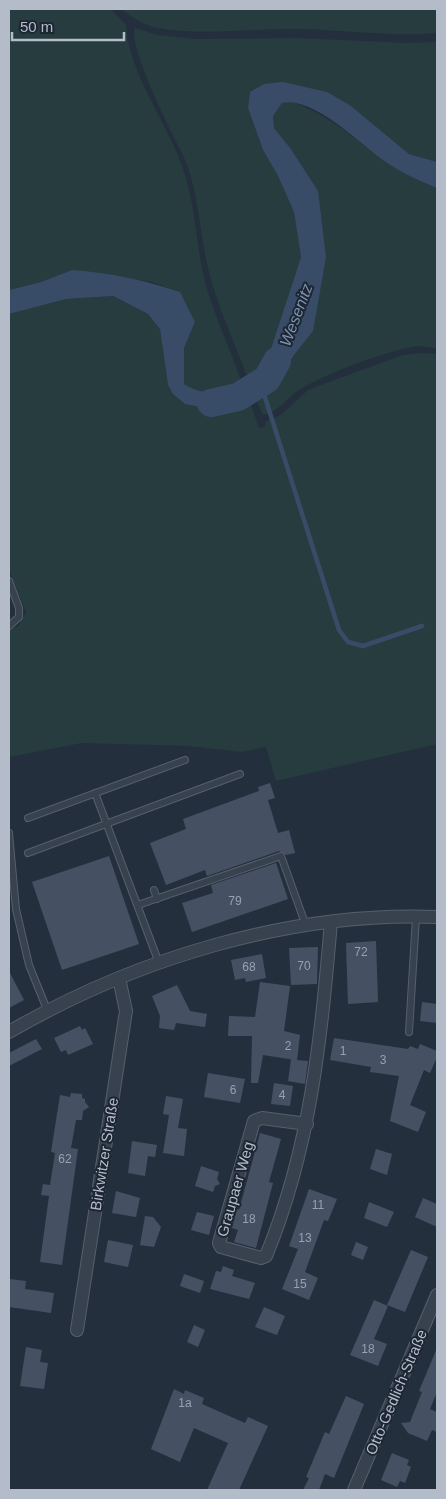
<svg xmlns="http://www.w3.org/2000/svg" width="446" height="1499" viewBox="0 0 446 1499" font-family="Arial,sans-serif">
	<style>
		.green { fill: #263c3f }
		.water { fill: #394c67 }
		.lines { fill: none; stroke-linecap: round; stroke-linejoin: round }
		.stream { stroke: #394c67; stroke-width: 4.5 }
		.river { stroke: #394c67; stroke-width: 28 }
		.building { fill: #455162 }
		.service-casing { stroke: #565f6c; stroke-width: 8 }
		.minor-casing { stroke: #565f6c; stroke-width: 14 }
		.service { stroke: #38414e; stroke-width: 6 }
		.minor { stroke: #38414e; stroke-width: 12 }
		.labels { text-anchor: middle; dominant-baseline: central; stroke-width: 4; stroke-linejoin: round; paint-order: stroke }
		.number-label { font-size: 12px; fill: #98a1af }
		.street-label { font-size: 15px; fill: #b4bcc9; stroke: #1d2633 }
		.water-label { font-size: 16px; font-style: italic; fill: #7c92b1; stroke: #1d2633 }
	</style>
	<rect width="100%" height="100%" fill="#242f3e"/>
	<g class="green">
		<path d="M9,9h102l15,16c3,49 40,96 56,141 15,40 13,83 25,123 10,32 24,63 35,94 -20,9 -38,14 -58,1v-36l11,-26 -15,-30 -28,-10 -80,-12 -31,12 -32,8z"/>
		<path d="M121,9h316v24c-46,4 -91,-3 -137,-4 -43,-1 -101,7 -142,-1 -13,-2 -27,-11 -37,-19z"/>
		<path d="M135,28l23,7 37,4 102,-1 110,5 30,-1v120l-28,-8 -58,-48 -101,-14 -2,16 15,42 15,26 16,36 7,45 -35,107 -18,15c-13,-36 -31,-73 -40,-111 -9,-39 -9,-80 -27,-117 -10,-19 -54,-107 -46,-123z"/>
		<path d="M291,101c55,20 90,67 146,87v160l-19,-2 -12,2c-34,9 -71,22 -102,39 -15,7 -24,25 -41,28l-6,-14 12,-7 25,-39 19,-24 5,-140 -27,-42 -17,-21 -1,-12 9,-13z"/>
		<polygon points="112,296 148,314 160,329 168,385 238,406 250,402 259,428 266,426 265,422 281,415 308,390 321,385 403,355 422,353 437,354 437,744 276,781 266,747 241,752 189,746 82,743 9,757 9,630 18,626 26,612 9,570 9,314 66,299"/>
	</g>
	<g class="water">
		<path d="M283,82l44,10 24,14 58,48 28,8v26c-18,-7 -35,-15 -51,-26 -25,-17 -73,-67 -104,-59l-9,13 1,12 17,21 27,42 8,66 -13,74 -19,24 -25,39 -12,7 -9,-22 18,-15 35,-107 -7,-45 -16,-36 -15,-26 -15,-42 2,-16 14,-8z"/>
		<path d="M72,270c38,3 73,10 108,22l15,30 -11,26v36c20,13 38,8 58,-1l8,19 -12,4 -26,3 -27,-5 -12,-10 -5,-9 -8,-56 -12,-15 -35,-18 -47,3 -57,15v-24l32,-8z"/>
	</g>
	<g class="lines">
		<polyline class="stream" points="263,391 339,630 348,642 363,646 422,626"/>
		<polyline class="river" points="211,403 238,397 267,379 277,361"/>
	</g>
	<g class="building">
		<polygon points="270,783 275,798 268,800 278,833 289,830 295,853 286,855 279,851 207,876 205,870 166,885 150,843 186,829 183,819 259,791 258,787"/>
		<polygon points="109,856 139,944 62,970 32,882"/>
		<polygon points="276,863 288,899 192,932 182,903 213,893 211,885"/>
		<polygon points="376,941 378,1002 348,1004 346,943"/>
		<polygon points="318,947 317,984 291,985 289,948"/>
		<polygon points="262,954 266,978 246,982 245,978 235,980 231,960"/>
		<polygon points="9,971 24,1000 9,1008"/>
		<polygon points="260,982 290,986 284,1031 300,1035 297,1060 308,1061 305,1084 288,1081 291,1059 295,1060 263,1055 258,1083 251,1083 252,1036 228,1036 229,1016 255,1017"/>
		<polygon points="177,985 190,1011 207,1014 205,1027 176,1023 174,1030 159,1028 160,1016 152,996"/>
		<polygon points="422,1002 437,1004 437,1023 420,1021"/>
		<polygon points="80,1026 82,1030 85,1028 93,1044 68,1055 66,1050 61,1052 54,1038"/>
		<polygon points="334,1038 408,1049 410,1046 418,1049 420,1044 437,1051 437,1057 430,1073 424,1070 410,1105 426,1112 418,1132 390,1121 399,1076 370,1072 371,1067 330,1060"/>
		<polygon points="36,1039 42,1049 9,1066 9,1053"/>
		<polygon points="208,1073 245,1079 240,1103 204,1097"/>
		<polygon points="274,1083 293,1086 290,1106 271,1104"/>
		<polygon points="71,1093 82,1094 82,1098 85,1099 85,1102 89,1107 83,1111 82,1120 76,1120 71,1148 78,1149 62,1265 40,1262 49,1196 41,1195 43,1184 50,1185 55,1153 51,1152 60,1095 70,1097"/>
		<polygon points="166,1096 183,1099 178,1128 187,1129 184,1156 163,1153 169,1115 163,1114"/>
		<polygon points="260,1133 281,1139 269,1182 273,1183 256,1248 234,1242 238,1230 232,1228 237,1209 239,1210"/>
		<polygon points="132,1141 157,1145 155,1157 148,1156 145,1176 128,1173"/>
		<polygon points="376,1149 392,1154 387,1175 370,1169"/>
		<polygon points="201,1166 219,1172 217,1179 220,1184 215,1186 213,1192 195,1186"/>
		<polygon points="309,1189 337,1199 328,1221 324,1220 305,1272 318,1278 309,1300 282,1289 298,1249 289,1246"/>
		<polygon points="116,1191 140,1198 136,1217 112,1213"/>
		<polygon points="423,1198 437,1204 437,1227 415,1217"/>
		<polygon points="369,1202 394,1212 387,1227 364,1218"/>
		<polygon points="197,1212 214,1216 209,1235 191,1230"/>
		<polygon points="145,1216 153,1217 161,1227 154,1247 140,1245"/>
		<polygon points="108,1240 133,1245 128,1267 104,1262"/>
		<polygon points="356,1242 368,1247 363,1260 351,1255"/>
		<polygon points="411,1250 428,1257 405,1312 387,1305"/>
		<polygon points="223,1266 234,1270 232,1276 255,1283 249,1299 210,1289 216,1271 221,1272"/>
		<polygon points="184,1274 204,1281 200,1293 180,1286"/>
		<polygon points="9,1279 26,1281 25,1289 54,1293 51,1313 9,1307"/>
		<polygon points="374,1300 388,1306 374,1339 387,1344 378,1366 350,1355"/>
		<polygon points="264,1307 285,1316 277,1335 255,1327"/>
		<polygon points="194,1325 205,1330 198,1347 187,1342"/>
		<polygon points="26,1347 42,1350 40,1362 48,1363 44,1389 20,1386"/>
		<polygon points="437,1348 437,1392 430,1409 437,1412 437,1432 432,1430 427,1441 408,1433 401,1423 410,1422 422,1392 419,1391"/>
		<polygon points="174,1389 184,1394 185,1390 204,1398 202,1404 245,1423 248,1417 268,1426 239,1490 207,1490 228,1443 194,1428 180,1462 151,1449"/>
		<polygon points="346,1396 364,1404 334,1478 325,1474 319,1490 303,1490 309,1478 306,1477 325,1432 329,1434"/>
		<polygon points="392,1453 409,1460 407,1465 411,1467 405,1483 400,1481 397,1487 381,1480"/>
	</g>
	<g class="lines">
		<defs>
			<g id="service">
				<polyline points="9,581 19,608 19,617 9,626"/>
				<polyline points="95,793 159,963"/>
				<polyline points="28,818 185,760"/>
				<polyline points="9,833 16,909 29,965 48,1012"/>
				<polyline points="28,853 240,774"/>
				<polyline points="154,890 157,899"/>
				<polyline points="138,905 281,856 306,926"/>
				<polyline points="409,1032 416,917"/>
			</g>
			<g id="minor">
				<path d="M9,1032c126,-73 282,-121 428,-115"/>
				<path d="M307,1124l-45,-6 -8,3 -35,122 2,4 40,11 5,-2c45,-109 55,-219 65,-334"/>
				<polyline points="77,1330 126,1011 119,978"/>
				<polyline points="354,1490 437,1295"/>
			</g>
		</defs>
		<use href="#service" class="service-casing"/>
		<use href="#minor" class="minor-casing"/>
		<use href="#service" class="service"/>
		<use href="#minor" class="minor"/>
	</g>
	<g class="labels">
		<g class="number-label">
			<text x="235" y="901">79</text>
			<text x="361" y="952">72</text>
			<text x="304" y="966">70</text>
			<text x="249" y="967">68</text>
			<text x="288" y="1046">2</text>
			<text x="343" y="1051">1</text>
			<text x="383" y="1060">3</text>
			<text x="233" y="1090">6</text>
			<text x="282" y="1095">4</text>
			<text x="65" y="1159">62</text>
			<text x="318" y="1205">11</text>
			<text x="249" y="1219">18</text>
			<text x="305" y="1238">13</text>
			<text x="300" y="1284">15</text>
			<text x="368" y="1349">18</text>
			<text x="185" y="1403">1a</text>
		</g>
		<g class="street-label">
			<text transform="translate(104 1154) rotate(-81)">Birkwitzer Straße</text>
			<text transform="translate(235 1189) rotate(-74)">Graupaer Weg</text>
			<text transform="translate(396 1392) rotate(-67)">Otto-Gedlich-Straße</text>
		</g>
		<g class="water-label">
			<text transform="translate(296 315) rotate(-69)">Wesenitz</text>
		</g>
	</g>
	<rect width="446" height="1499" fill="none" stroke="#b4bcc9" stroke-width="20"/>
	<path d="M12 32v8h112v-8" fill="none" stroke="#b4bcc9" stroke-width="2.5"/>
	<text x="20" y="32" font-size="15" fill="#b4bcc9" stroke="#1d2633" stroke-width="4" paint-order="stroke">50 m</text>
</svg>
